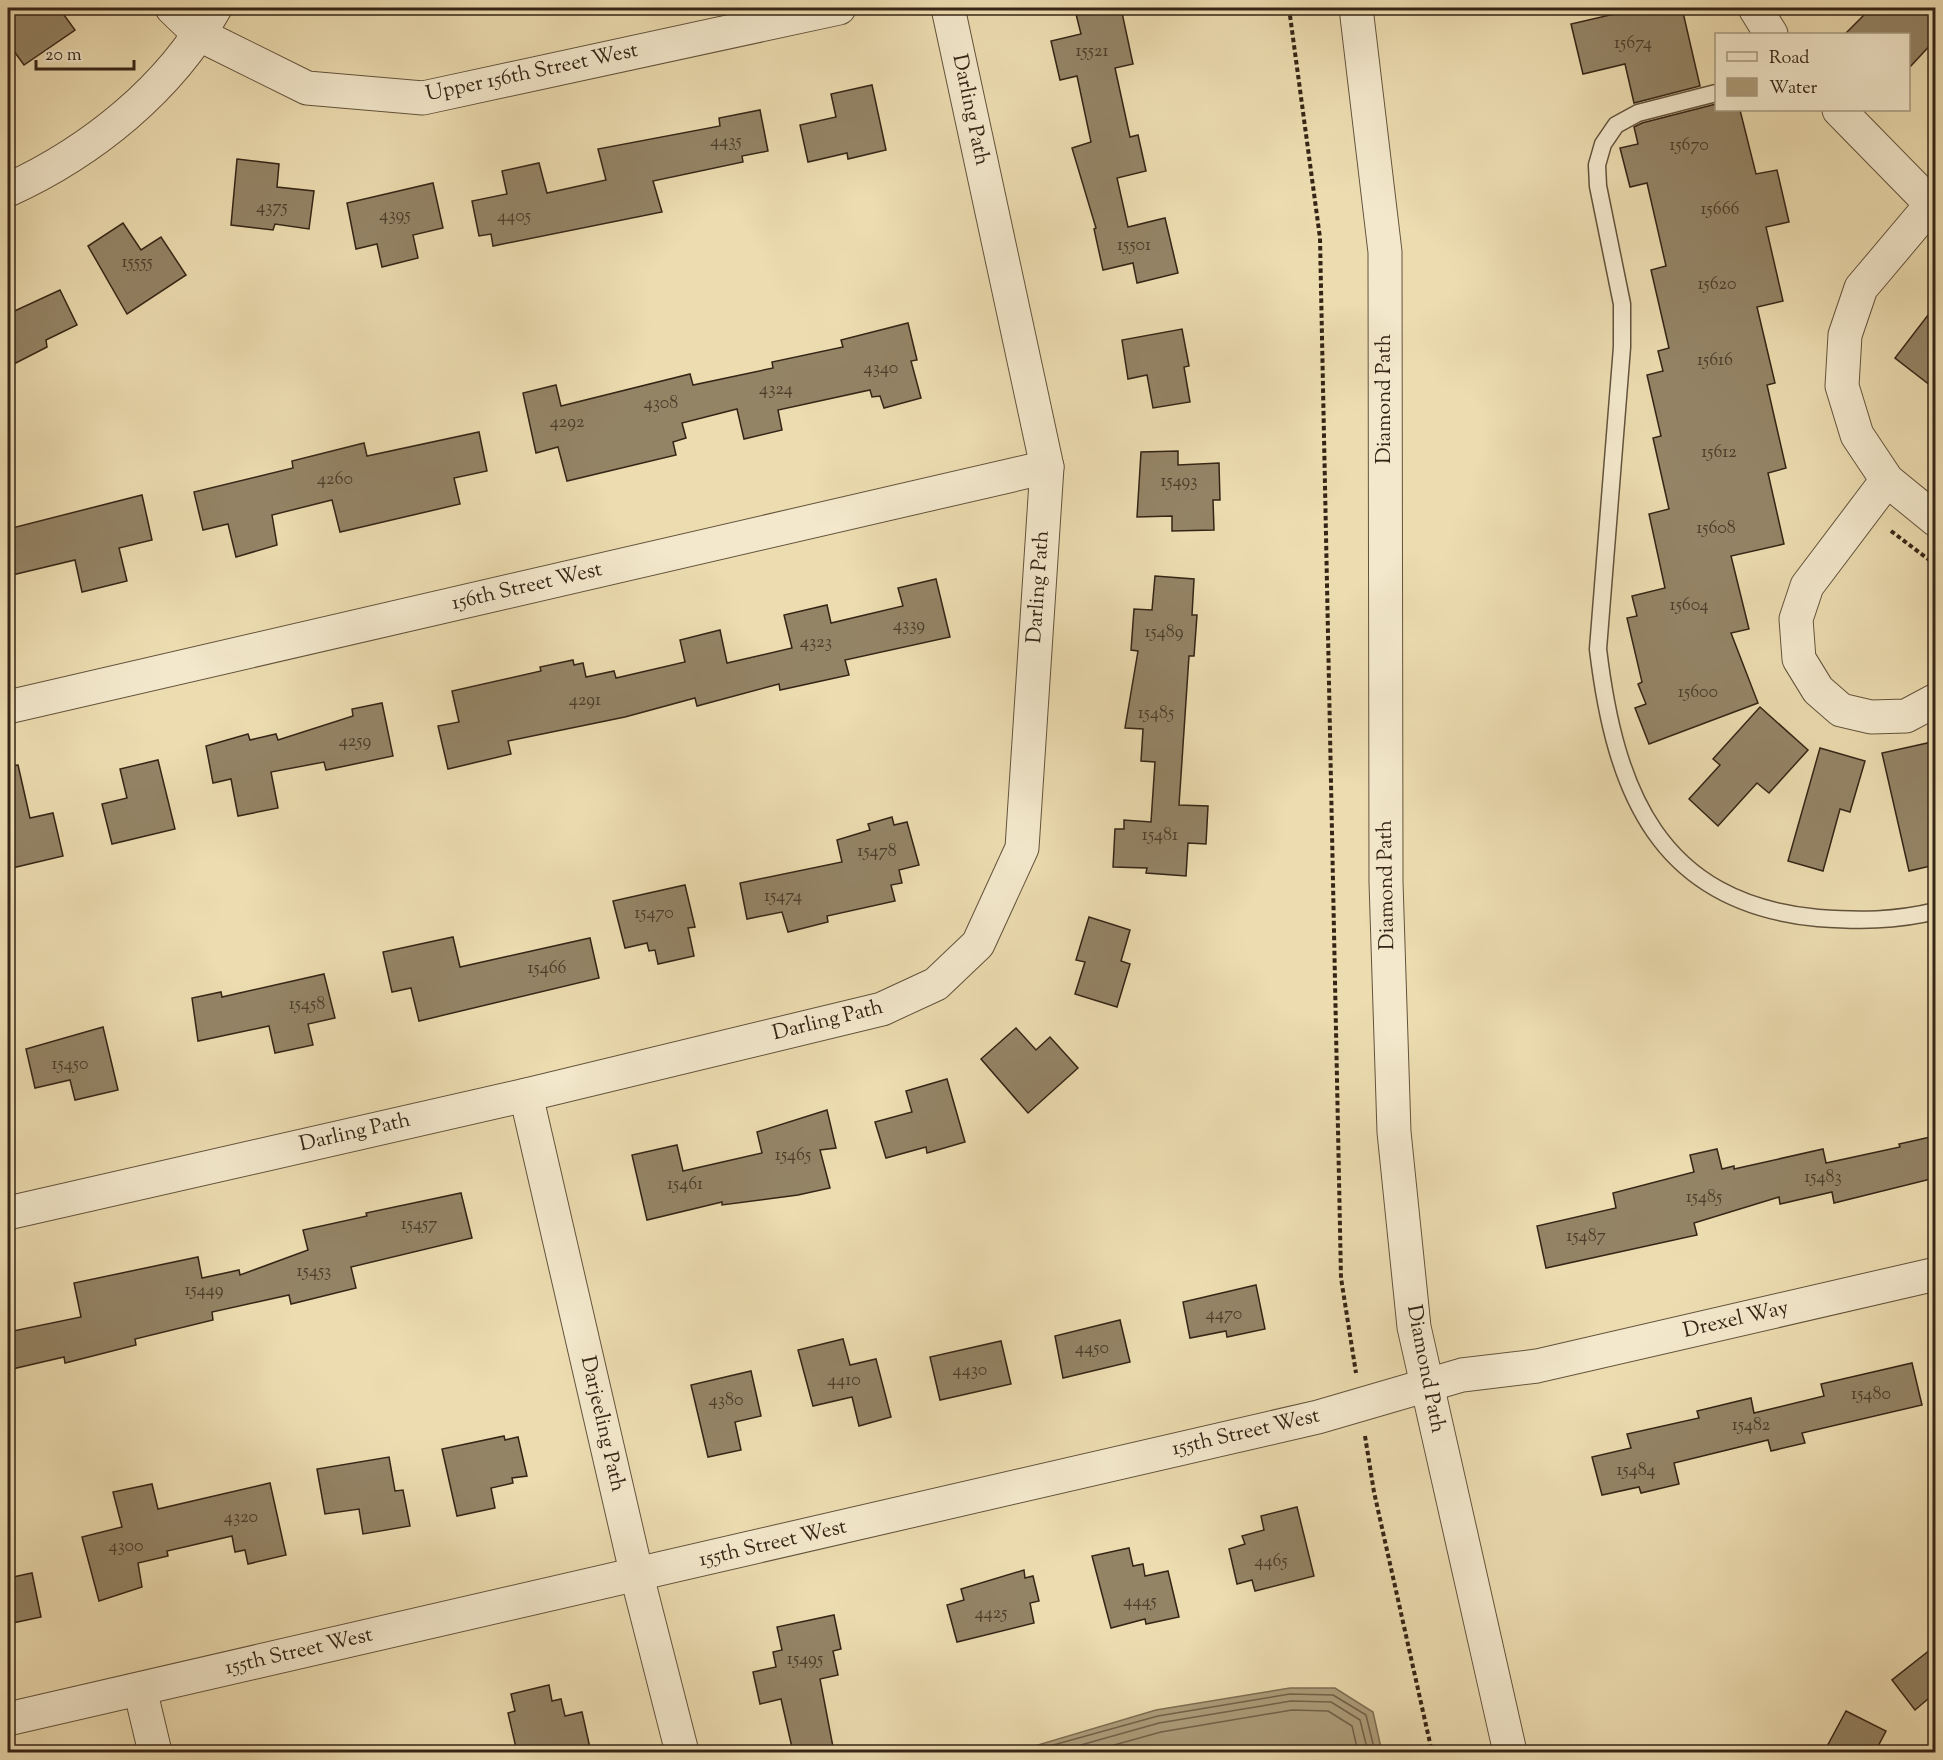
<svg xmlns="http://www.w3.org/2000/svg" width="1943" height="1760" viewBox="0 0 1943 1760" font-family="'Sorts Mill Goudy',serif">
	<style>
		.water { fill: #ae9e7c; stroke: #7e6e53; stroke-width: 1.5 }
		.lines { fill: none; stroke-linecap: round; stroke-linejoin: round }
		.shore { stroke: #726249; stroke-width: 1.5 }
		.building { fill: #948466; stroke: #352516; stroke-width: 1.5 }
		.service-casing { stroke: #63533c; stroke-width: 19 }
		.minor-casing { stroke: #63533c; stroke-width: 35 }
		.tertiary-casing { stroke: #63533c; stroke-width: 35 }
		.path { stroke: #352516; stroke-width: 4; stroke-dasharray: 4.5 3; stroke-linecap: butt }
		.service { stroke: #f3e8cc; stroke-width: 16 }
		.minor { stroke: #f3e8cc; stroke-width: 33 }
		.tertiary { stroke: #f3e8cc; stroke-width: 33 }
		.labels { text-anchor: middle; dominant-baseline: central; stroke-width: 4.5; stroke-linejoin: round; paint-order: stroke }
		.number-label { font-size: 18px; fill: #4d3d2a }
		.street-label { font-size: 21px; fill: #352516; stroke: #f3e8cc }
	</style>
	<rect width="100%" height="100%" fill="#ecdcb0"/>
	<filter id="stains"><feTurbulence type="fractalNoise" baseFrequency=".00333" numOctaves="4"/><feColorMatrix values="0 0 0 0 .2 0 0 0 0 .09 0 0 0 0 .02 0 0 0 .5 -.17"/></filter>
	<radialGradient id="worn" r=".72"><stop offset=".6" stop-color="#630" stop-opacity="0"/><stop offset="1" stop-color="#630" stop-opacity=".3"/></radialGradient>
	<polygon class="water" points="1290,1688 1335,1688 1373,1712 1382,1752 1014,1752 1156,1710"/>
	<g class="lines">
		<g class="shore">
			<polyline points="1028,1752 1158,1716 1290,1694 1333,1695 1366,1715 1375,1752"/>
			<polyline points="1056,1752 1159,1723 1291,1701 1331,1702 1360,1720 1368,1752"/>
			<polyline points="1089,1752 1161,1732 1292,1710 1328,1711 1352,1726 1358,1752"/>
		</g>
	</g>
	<g class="building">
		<polygon points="8,8 59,8 75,30 24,65 8,43"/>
		<polygon points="1107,8 1121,8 1133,64 1115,68 1130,137 1138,135 1146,171 1117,178 1128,227 1165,218 1178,273 1137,283 1133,263 1103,270 1094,229 1096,228 1072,148 1091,142 1077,76 1060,80 1051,41 1081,34 1076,14"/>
		<polygon points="1640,8 1682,8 1700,86 1634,103 1625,64 1583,74 1571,24"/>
		<polygon points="1871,8 1926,8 1935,16 1935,40 1908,69 1908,34 1845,34"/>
		<polygon points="872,85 886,150 848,159 847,153 808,162 800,125 836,117 831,94"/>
		<polygon points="1716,104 1716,110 1740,110 1756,174 1777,170 1789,222 1766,227 1783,301 1757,307 1775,383 1767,385 1786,468 1768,473 1784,544 1731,556 1749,629 1731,633 1758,703 1649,744 1635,708 1646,704 1638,684 1642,682 1627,618 1637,616 1632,596 1665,588 1649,514 1669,509 1653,438 1661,436 1647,375 1663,371 1658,351 1669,348 1651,270 1666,266 1647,183 1630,187 1620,148 1638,144 1634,127 1642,123"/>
		<polygon points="760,110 768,151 742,156 743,162 653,181 662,212 493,246 491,234 479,236 472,201 507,194 502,171 539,163 547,193 606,180 598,149 720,126 719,118"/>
		<polygon points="237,159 279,164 277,187 314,191 309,229 275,224 273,230 231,225"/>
		<polygon points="433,183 443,228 413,235 418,258 382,267 377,244 356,249 347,203"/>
		<polygon points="123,223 141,250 161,237 186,275 127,314 88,246"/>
		<polygon points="60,290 77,325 46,340 47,347 8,367 8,314"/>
		<polygon points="1935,306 1935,389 1895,358"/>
		<polygon points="908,323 917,360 911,361 921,398 884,408 880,396 872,397 870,390 778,410 782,430 744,439 737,409 682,423 686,438 673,442 676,455 567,481 558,447 536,453 523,393 556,385 561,406 690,374 693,385 773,368 772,362 843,347 841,340"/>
		<polygon points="1182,329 1189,366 1184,367 1190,402 1153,408 1147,375 1128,379 1122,340"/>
		<polygon points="479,432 487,471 454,478 460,504 340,532 332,500 272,515 277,545 236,557 228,524 203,530 194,492 293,468 292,461 364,443 367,456"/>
		<polygon points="1178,451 1178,465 1219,463 1220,500 1213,500 1214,530 1172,531 1172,516 1137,517 1141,452"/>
		<polygon points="142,495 152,540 119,548 127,581 82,592 75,560 8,576 8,529"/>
		<polygon points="1155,576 1194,579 1192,615 1197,615 1194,656 1189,656 1179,805 1208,806 1206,844 1188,843 1186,876 1146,873 1147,868 1113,867 1115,829 1124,829 1124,820 1151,822 1155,762 1141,761 1143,729 1125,728 1138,651 1131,650 1134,609 1152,610"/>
		<polygon points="936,579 950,637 845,660 849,675 780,690 779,684 697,706 695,698 625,717 508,741 511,754 448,769 438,726 459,722 452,691 541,671 540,667 573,660 574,665 583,663 586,677 614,671 616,678 685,662 680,640 720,630 727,663 792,648 784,615 827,605 831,623 903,606 898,588"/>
		<polygon points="382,703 393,756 326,770 324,762 271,772 278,808 238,816 231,779 213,783 206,746 248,734 250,740 276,734 278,740 353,716 352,709"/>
		<polygon points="1760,707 1808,750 1769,793 1757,783 1718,826 1689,799 1720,765 1713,759"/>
		<polygon points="1932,742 1935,757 1935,865 1909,871 1882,753"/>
		<polygon points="1820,748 1865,761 1850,812 1840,809 1823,871 1788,861"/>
		<polygon points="158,760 175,829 112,844 102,804 127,798 120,769"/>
		<polygon points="18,765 30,818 53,813 63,856 8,869 8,766"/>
		<polygon points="892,817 894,825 907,822 919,865 899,870 902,883 891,885 895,901 827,916 828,922 788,932 782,912 747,919 740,883 842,862 837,840 870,830 868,824"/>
		<polygon points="685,885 695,927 688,928 694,956 658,964 655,950 649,951 647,943 625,948 613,901"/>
		<polygon points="1089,917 1130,930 1121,961 1130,964 1117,1007 1075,994 1085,962 1076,960"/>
		<polygon points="453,937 460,967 590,938 599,978 419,1021 411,988 392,992 383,952"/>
		<polygon points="324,974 335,1018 308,1024 313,1045 275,1053 269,1026 198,1041 192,998 221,992 222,997"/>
		<polygon points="103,1027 118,1090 75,1100 70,1080 35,1088 26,1049"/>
		<polygon points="1016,1028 1036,1050 1050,1037 1078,1068 1028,1113 981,1059"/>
		<polygon points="947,1079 965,1142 927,1153 926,1147 886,1158 875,1122 912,1112 906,1091"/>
		<polygon points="827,1110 836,1148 820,1150 830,1188 798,1195 722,1205 722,1202 647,1220 632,1155 677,1145 683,1171 762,1153 757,1132"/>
		<polygon points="1935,1136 1935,1178 1834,1203 1832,1192 1780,1204 1779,1197 1694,1223 1697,1235 1546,1268 1537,1226 1616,1208 1613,1193 1694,1172 1690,1155 1717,1149 1722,1169 1734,1166 1734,1169 1823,1149 1826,1163 1900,1147 1899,1144"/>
		<polygon points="461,1193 472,1238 351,1267 356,1288 291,1304 289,1295 212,1312 213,1320 135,1339 136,1345 65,1363 64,1357 8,1370 8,1332 81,1317 74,1283 198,1257 202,1278 239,1270 240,1275 308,1250 303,1230 367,1216 366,1213"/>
		<polygon points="1256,1285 1265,1329 1227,1337 1226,1331 1190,1338 1183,1302"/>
		<polygon points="1120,1320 1130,1362 1063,1378 1055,1336"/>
		<polygon points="843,1339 850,1365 876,1359 891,1417 859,1426 852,1397 813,1406 798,1350"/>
		<polygon points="1001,1341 1011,1384 940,1400 930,1357"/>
		<polygon points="1912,1363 1922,1405 1802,1433 1805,1443 1771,1451 1768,1440 1674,1463 1679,1484 1641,1493 1639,1487 1602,1495 1592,1457 1631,1448 1627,1434 1699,1418 1697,1411 1751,1398 1754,1413 1824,1396 1821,1384"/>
		<polygon points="751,1371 761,1416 735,1422 741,1450 708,1457 691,1385"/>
		<polygon points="504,1436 505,1440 518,1437 527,1476 512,1478 513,1483 491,1488 495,1508 457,1516 442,1449"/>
		<polygon points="389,1457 395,1491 403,1490 410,1526 363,1534 359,1509 325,1514 317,1469"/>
		<polygon points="270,1483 286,1555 248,1564 245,1550 235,1552 232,1536 167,1551 168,1556 138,1563 142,1587 99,1601 82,1537 122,1527 113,1492 152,1484 158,1509"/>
		<polygon points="1297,1507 1314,1576 1255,1591 1252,1580 1237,1584 1229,1549 1245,1544 1242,1536 1264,1530 1261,1516"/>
		<polygon points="1129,1548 1133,1566 1143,1564 1145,1576 1168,1571 1179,1617 1146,1624 1145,1619 1111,1628 1092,1556"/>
		<polygon points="1024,1570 1025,1578 1033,1576 1039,1601 1030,1603 1034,1623 957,1642 947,1605 964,1600 961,1589"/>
		<polygon points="32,1573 41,1617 8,1624 8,1578"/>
		<polygon points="834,1615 841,1649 833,1651 838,1675 820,1679 834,1752 793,1752 781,1699 760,1704 753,1672 776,1667 773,1652 782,1650 777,1627"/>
		<polygon points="1935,1646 1935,1693 1915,1710 1892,1680"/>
		<polygon points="549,1685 552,1701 561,1699 565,1716 582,1712 590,1748 565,1752 517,1752 508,1713 515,1711 511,1694"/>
		<polygon points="1846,1711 1886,1731 1875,1752 1824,1752"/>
	</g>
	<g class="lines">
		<defs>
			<path id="service" d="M1716,93l-78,20 -22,12 -13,19 -6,21 1,21 24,118v43l-24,302c17,142 60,254 220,269 41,3 77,3 118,-7"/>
			<g id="minor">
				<polyline points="172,8 200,35 307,88 423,98 839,8"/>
				<polyline points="1755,8 1771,34"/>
				<polyline points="1839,110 1931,204"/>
				<path d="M8,190c83,-38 162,-101 207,-182"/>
				<polyline points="1936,199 1861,288 1845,335 1842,386 1857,435 1887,480 1936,520"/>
				<polyline points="1887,480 1807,586 1796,619 1799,659 1818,690 1841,710 1871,717 1906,716 1936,700"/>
				<polyline points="8,707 1047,467"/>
				<polyline points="526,1095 637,1576 682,1752"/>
				<polyline points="8,1213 526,1095 882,1009 936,984 978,944 1022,848 1047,467 948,8"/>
				<polyline points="140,1689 155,1752"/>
				<polyline points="8,1719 1318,1417 1462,1375 1537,1366 1936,1274"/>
			</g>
			<polyline id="tertiary" points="1356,8 1385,252 1386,882 1394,1132 1414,1327 1510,1752"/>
		</defs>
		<use href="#service" class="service-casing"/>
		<use href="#minor" class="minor-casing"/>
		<use href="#tertiary" class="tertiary-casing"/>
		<g class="path">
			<polyline points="1289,8 1320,238 1341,1278 1356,1373"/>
			<polyline points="1891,531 1936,565"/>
			<polyline points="1365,1436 1374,1492 1432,1752"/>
		</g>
		<use href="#service" class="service"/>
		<use href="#minor" class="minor"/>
		<use href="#tertiary" class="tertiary"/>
	</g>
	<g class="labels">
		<g class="number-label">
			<text x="1633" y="44">15674</text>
			<text x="1092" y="52">15521</text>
			<text x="726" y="142">4435</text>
			<text x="1689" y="146">15670</text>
			<text x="272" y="208">4375</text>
			<text x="1720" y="210">15666</text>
			<text x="395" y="216">4395</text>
			<text x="514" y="217">4405</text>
			<text x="1134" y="246">15501</text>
			<text x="137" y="263">15555</text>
			<text x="1717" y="285">15620</text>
			<text x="1715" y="361">15616</text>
			<text x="881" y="369">4340</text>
			<text x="776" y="390">4324</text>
			<text x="661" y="404">4308</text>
			<text x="567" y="423">4292</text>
			<text x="1719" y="453">15612</text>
			<text x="335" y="480">4260</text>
			<text x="1179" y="482">15493</text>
			<text x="1716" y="529">15608</text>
			<text x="1689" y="606">15604</text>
			<text x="909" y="626">4339</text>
			<text x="1164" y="633">15489</text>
			<text x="816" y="643">4323</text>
			<text x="1698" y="693">15600</text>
			<text x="585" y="701">4291</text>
			<text x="1156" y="714">15485</text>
			<text x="355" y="742">4259</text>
			<text x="1160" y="836">15481</text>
			<text x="877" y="852">15478</text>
			<text x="783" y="897">15474</text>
			<text x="654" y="914">15470</text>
			<text x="547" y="969">15466</text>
			<text x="307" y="1005">15458</text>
			<text x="70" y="1065">15450</text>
			<text x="793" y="1156">15465</text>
			<text x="1823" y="1178">15483</text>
			<text x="685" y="1185">15461</text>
			<text x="1704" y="1198">15485</text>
			<text x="419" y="1225">15457</text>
			<text x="1586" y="1237">15487</text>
			<text x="314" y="1272">15453</text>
			<text x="204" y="1291">15449</text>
			<text x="1224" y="1315">4470</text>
			<text x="1092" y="1349">4450</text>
			<text x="970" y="1371">4430</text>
			<text x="844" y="1381">4410</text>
			<text x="1871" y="1395">15480</text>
			<text x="726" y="1401">4380</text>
			<text x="1751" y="1426">15482</text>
			<text x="1636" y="1471">15484</text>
			<text x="241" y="1518">4320</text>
			<text x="126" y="1547">4300</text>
			<text x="1271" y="1562">4465</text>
			<text x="1140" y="1602">4445</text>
			<text x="991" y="1614">4425</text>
			<text x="805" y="1660">15495</text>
		</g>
		<g class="street-label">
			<text transform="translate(532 73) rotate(-12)">Upper 156th Street West</text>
			<text transform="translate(970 110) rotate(78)">Darling Path</text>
			<text transform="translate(1385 399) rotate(-90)">Diamond Path</text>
			<text transform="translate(527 587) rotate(-13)">156th Street West</text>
			<text transform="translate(1039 587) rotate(-86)">Darling Path</text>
			<text transform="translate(1387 885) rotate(-91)">Diamond Path</text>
			<text transform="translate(828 1021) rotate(-14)">Darling Path</text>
			<text transform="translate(355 1133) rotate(-13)">Darling Path</text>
			<text transform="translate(1736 1320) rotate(-13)">Drexel Way</text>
			<text transform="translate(1425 1369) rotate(79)">Diamond Path</text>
			<text transform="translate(602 1424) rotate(77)">Darjeeling Path</text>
			<text transform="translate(1246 1433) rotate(-13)">155th Street West</text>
			<text transform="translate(773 1544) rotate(-13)">155th Street West</text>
			<text transform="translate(299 1652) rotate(-13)">155th Street West</text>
		</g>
	</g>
	<rect width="1943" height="1760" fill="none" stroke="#ecdcb0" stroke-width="30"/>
	<rect x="9" y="9" width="1925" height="1742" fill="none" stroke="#352516" stroke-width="3"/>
	<rect x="15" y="15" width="1913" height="1730" fill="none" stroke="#352516" stroke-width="1.5"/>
	<rect x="1715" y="33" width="195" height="78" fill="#f3e8cc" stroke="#a79a83" stroke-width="1.5"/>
	<rect x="1727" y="52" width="30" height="9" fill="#f3e8cc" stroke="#a79a83" stroke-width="1.5"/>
	<text x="1769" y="63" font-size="18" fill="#352516">Road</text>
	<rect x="1727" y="78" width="30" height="18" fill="#ae9e7c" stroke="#a79a83" stroke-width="1.5"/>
	<text x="1769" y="93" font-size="18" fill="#352516">Water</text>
	<path d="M36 60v9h98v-9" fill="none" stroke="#352516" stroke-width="3"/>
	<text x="45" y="60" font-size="18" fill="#352516" stroke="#f3e8cc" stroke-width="4.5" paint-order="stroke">20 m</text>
	<rect width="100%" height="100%" filter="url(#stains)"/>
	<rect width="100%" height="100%" fill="url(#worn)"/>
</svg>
